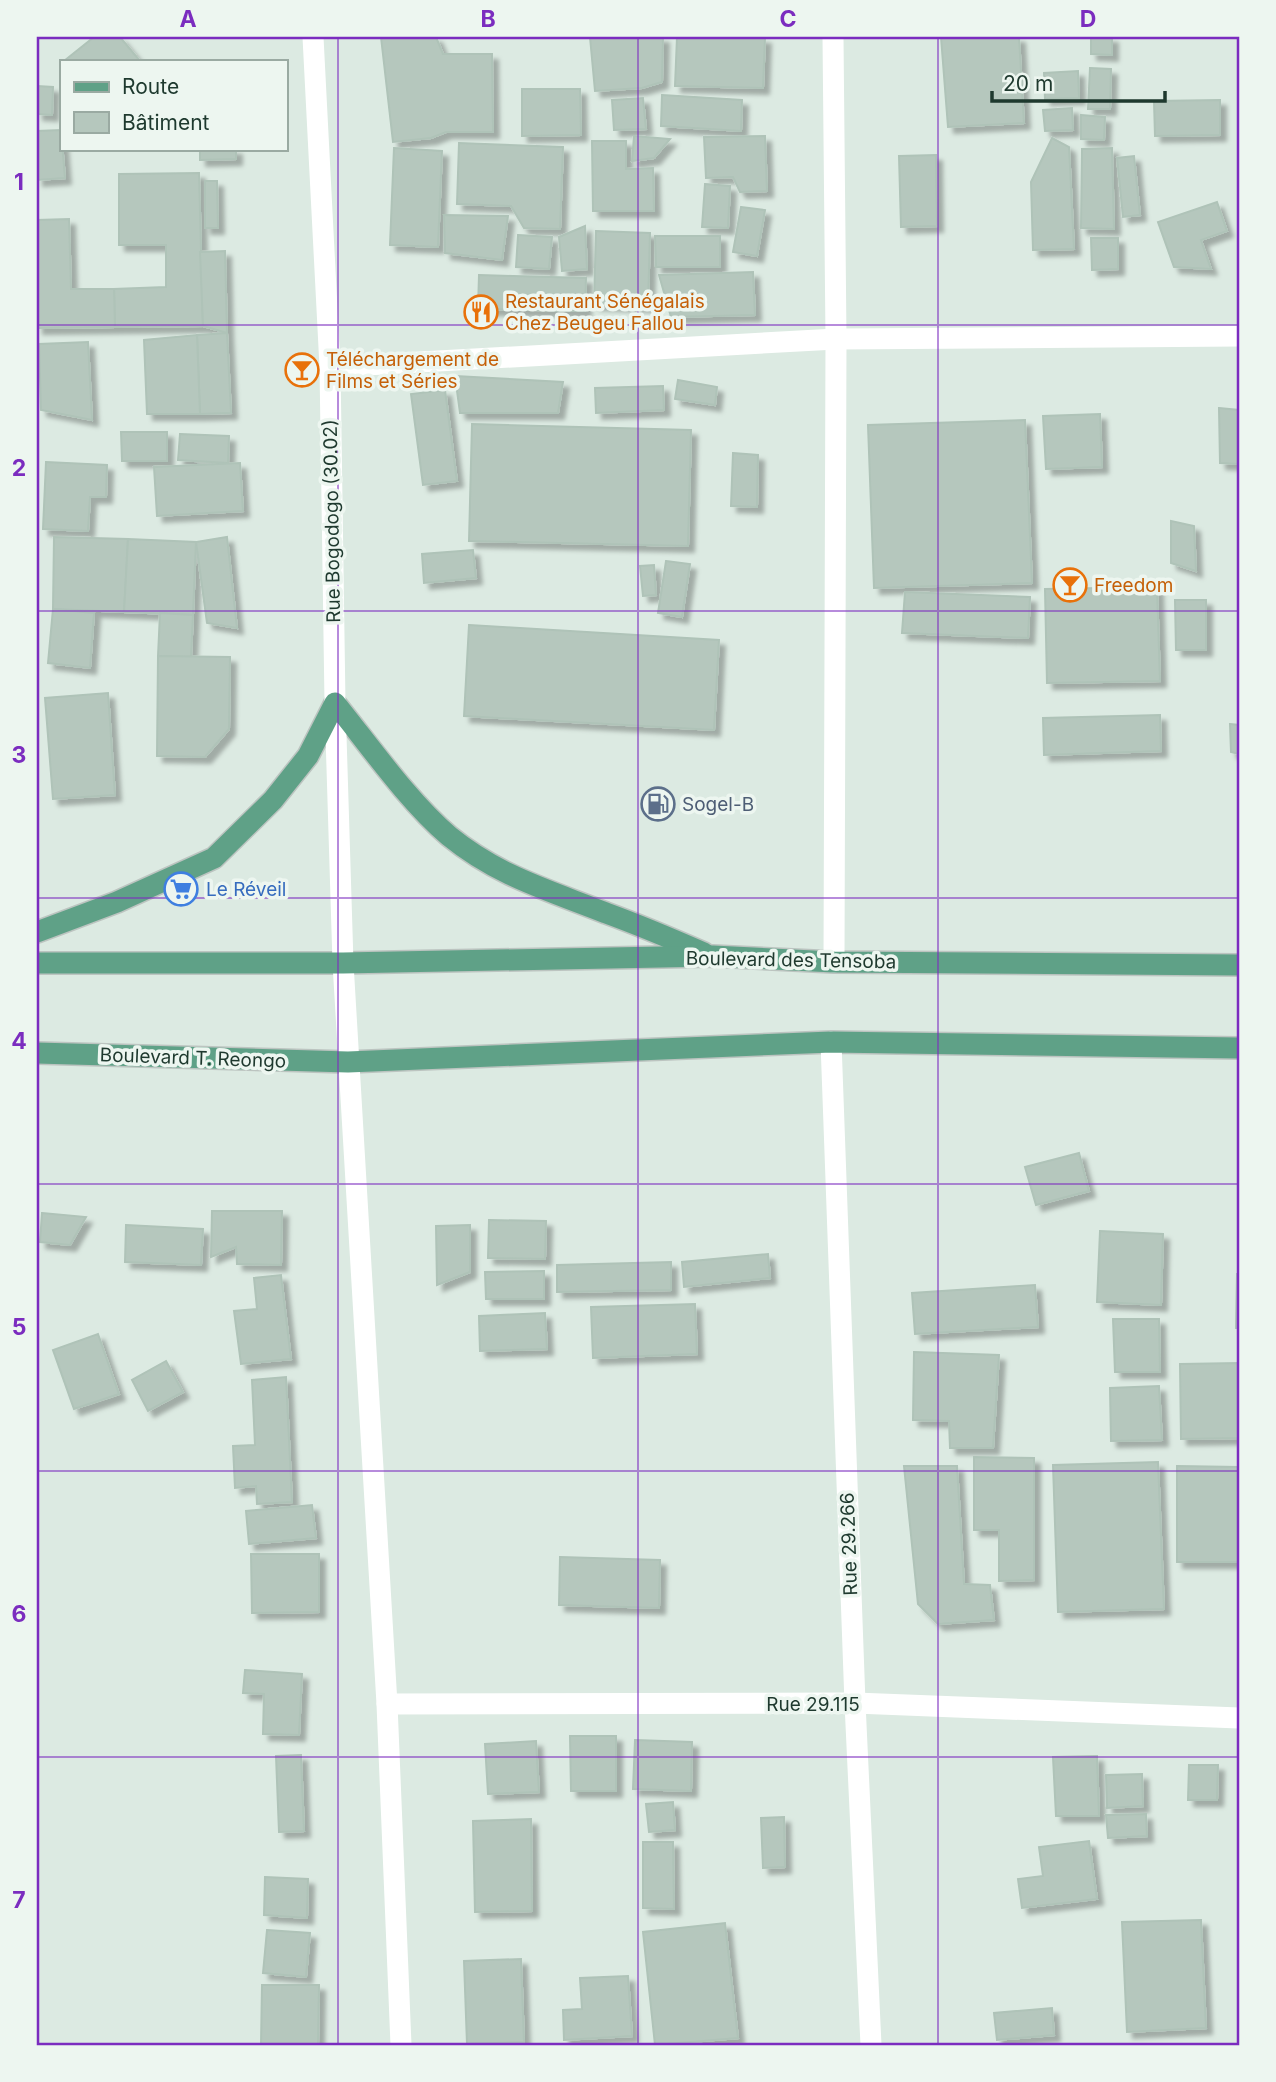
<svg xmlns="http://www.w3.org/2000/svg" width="1276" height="2082" viewBox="0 0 1276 2082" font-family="Inter,sans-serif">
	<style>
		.building { fill: #b5c7bd; stroke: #afc3b8; stroke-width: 2; filter: url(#shadow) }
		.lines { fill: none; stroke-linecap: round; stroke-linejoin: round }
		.primary-casing { stroke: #bcc4c0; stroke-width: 24 }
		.minor { stroke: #fff; stroke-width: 21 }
		.tertiary { stroke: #fff; stroke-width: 21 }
		.primary { stroke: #5fa187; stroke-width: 21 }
		.grid { fill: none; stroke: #7b2cbf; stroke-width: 2; stroke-opacity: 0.55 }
		.labels { text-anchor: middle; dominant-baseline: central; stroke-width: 7; stroke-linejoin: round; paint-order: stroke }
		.food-label { font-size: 19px; fill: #c56008; stroke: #edf6f0; text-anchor: start }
		.street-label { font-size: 19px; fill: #1e392e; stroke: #edf6f0 }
		.service-label { font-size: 19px; fill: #4e5e75; stroke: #edf6f0; text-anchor: start }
		.shop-label { font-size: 19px; fill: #366cbe; stroke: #edf6f0; text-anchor: start }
		.neatline { fill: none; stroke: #7b2cbf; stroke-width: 2.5 }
		.grid-label { font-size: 23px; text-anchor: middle; font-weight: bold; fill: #7b2cbf }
	</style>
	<defs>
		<filter id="shadow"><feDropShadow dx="6" dy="6" stdDeviation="2" flood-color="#0004"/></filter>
	</defs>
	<rect width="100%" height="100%" fill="#dceae2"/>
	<g class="building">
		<polygon points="94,37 120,37 140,61 64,61"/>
		<polygon points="381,37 436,37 443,54 492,54 493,132 446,132 431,138 393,142"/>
		<polygon points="590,37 663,37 662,82 642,88 595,91"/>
		<polygon points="677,37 765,38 763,88 675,86"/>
		<polygon points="941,37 1019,37 1024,123 948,127"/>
		<polygon points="1091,37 1112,37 1112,55 1091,54"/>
		<polygon points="1090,68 1111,69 1110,109 1088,109"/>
		<polygon points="1078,71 1079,98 1045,99 1044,73"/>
		<polygon points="37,86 53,87 52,115 37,114"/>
		<polygon points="522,89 580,89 581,135 522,136"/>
		<polygon points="662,95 742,100 741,131 661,126"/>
		<polygon points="643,98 646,129 614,130 612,100"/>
		<polygon points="1220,100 1220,135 1155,136 1154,101"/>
		<polygon points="1072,108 1073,130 1045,131 1043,110"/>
		<polygon points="1081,115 1105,117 1104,140 1081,139"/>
		<polygon points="61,130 65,178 37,180 37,131"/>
		<polygon points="634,136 670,139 654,158 632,161"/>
		<polygon points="765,136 767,191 740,192 733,177 706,178 704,137"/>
		<polygon points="1052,138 1069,147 1074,249 1033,250 1031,182"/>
		<polygon points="592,141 626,141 626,169 653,168 654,211 593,211"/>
		<polygon points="459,143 563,147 560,229 524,228 511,206 457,204"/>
		<polygon points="394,148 442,151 438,247 390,245"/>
		<polygon points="1112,148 1114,229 1081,228 1082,149"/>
		<polygon points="200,149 236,149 236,159 200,160"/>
		<polygon points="936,155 937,226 901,227 899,156"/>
		<polygon points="1134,156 1140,215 1123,217 1117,158"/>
		<polygon points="199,173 203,326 115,327 114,289 166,287 166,245 119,245 119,174"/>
		<polygon points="205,181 217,181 218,228 205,228"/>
		<polygon points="705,184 730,186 728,228 702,227"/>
		<polygon points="1217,202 1227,231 1201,240 1211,269 1174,267 1158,222"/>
		<polygon points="741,207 765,210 757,256 733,252"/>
		<polygon points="444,215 508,216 502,260 445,253"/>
		<polygon points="69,219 71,289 114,289 115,327 37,328 37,220"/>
		<polygon points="585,226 587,269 562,271 559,237"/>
		<polygon points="596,231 650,233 648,306 594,304"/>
		<polygon points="518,235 552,237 549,269 516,267"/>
		<polygon points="655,236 720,236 720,267 656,267"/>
		<polygon points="1091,238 1118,238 1118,269 1092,270"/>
		<polygon points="225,251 227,333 203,326 200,252"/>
		<polygon points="753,272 755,315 671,317 659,275"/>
		<polygon points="479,275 586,278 585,311 478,309"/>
		<polygon points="227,333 231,413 200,414 197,335"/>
		<polygon points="197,335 200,414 147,414 144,340"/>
		<polygon points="88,342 92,420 41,410 39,344"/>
		<polygon points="455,376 563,382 558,413 460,413"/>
		<polygon points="678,380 717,387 715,405 675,399"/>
		<polygon points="663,386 664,410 596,413 595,388"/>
		<polygon points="445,390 457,481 423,485 411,394"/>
		<polygon points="1219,408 1239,410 1239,464 1220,463"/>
		<polygon points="1100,414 1102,467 1046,469 1043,416"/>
		<polygon points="1025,420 1032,583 874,588 868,425"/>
		<polygon points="472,424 691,430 688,546 469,541"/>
		<polygon points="121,432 167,432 167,461 122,461"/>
		<polygon points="180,434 229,436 228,463 178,460"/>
		<polygon points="733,453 758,455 757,507 731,506"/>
		<polygon points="46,462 107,465 106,497 90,497 88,531 43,529"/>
		<polygon points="240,463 243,511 157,516 154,467"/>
		<polygon points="1171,521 1194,526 1196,571 1171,563"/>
		<polygon points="54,537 128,539 124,612 53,609"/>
		<polygon points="227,537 237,628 207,623 196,542"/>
		<polygon points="128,539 196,542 193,615 124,612"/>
		<polygon points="473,550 476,578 424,583 422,554"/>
		<polygon points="666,561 690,564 682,617 658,613"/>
		<polygon points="654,565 656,595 643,596 640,566"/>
		<polygon points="1157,587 1160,681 1047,683 1045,589"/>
		<polygon points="905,592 1030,597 1028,638 902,633"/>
		<polygon points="1175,600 1206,600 1206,650 1176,650"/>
		<polygon points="53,609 94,613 90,668 48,663"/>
		<polygon points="160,613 193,615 191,657 158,656"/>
		<polygon points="469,625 719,640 714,730 464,716"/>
		<polygon points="158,656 230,657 229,729 205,757 157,756"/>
		<polygon points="108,693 115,795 53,799 45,698"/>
		<polygon points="1160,715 1161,751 1044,755 1043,718"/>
		<polygon points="1230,724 1239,725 1239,754 1231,752"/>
		<polygon points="1079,1153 1089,1191 1036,1205 1025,1167"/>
		<polygon points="212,1211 282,1211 281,1265 237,1264 236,1247 211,1257"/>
		<polygon points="42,1213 86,1217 70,1245 40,1242"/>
		<polygon points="489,1220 546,1221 545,1259 488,1258"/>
		<polygon points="126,1225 203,1229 201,1265 125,1262"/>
		<polygon points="470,1225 470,1272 437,1285 436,1226"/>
		<polygon points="1100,1231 1163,1234 1161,1305 1097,1302"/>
		<polygon points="768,1254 770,1278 684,1287 682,1262"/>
		<polygon points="671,1262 671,1290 557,1292 557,1265"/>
		<polygon points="544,1271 544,1299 486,1299 485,1272"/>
		<polygon points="1237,1274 1239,1274 1239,1328 1236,1328"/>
		<polygon points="281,1275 291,1359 241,1364 234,1311 257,1309 254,1278"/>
		<polygon points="1035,1285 1038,1327 915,1334 912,1293"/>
		<polygon points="695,1304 697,1354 593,1358 591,1307"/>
		<polygon points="545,1313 547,1349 480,1351 479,1316"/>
		<polygon points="1113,1319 1159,1319 1160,1372 1115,1372"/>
		<polygon points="98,1334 119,1394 74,1409 53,1350"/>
		<polygon points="914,1352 999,1355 993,1448 950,1448 949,1421 913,1420"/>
		<polygon points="166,1361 183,1392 148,1411 132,1380"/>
		<polygon points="1239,1363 1239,1438 1181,1439 1180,1364"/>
		<polygon points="286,1377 292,1502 257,1504 256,1486 235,1488 233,1446 255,1445 252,1380"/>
		<polygon points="1159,1386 1162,1440 1111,1441 1110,1388"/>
		<polygon points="974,1457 1034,1458 1034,1580 999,1581 999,1530 974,1530"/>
		<polygon points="1158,1462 1164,1609 1058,1612 1053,1465"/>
		<polygon points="904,1466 957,1466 964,1584 990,1585 994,1620 938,1624 918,1604"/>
		<polygon points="1177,1466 1239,1467 1239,1562 1177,1562"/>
		<polygon points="312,1505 316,1538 249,1544 246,1511"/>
		<polygon points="251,1554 319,1554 319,1612 252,1613"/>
		<polygon points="560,1557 660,1560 659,1608 559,1605"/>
		<polygon points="245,1670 302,1674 299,1735 263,1734 264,1694 243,1693"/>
		<polygon points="570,1736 616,1736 616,1791 571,1791"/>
		<polygon points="635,1740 692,1742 691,1791 633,1789"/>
		<polygon points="536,1741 539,1792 488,1794 485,1744"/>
		<polygon points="301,1755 304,1831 279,1832 276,1756"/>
		<polygon points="1097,1756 1099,1816 1056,1816 1053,1757"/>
		<polygon points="1189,1765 1218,1765 1217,1800 1188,1800"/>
		<polygon points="1142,1774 1143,1806 1107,1808 1106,1775"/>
		<polygon points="673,1802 675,1830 649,1832 646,1804"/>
		<polygon points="1146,1814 1147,1836 1108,1838 1106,1815"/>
		<polygon points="784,1817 785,1867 763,1868 761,1818"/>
		<polygon points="531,1819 532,1911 475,1912 473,1821"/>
		<polygon points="1089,1841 1097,1899 1022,1908 1018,1879 1043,1876 1039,1847"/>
		<polygon points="643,1842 673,1842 674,1909 643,1908"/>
		<polygon points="265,1877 308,1879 307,1918 264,1915"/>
		<polygon points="1201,1920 1206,2028 1127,2032 1122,1922"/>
		<polygon points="725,1923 738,2038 655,2045 643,1932"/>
		<polygon points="267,1930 310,1933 306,1977 263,1973"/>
		<polygon points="521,1959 524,2042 467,2044 464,1961"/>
		<polygon points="628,1976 632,2036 564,2040 563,2010 582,2009 580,1978"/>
		<polygon points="262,1985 319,1985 318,2045 261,2045"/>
		<polygon points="1052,2008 1054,2035 997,2040 994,2013"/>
	</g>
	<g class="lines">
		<defs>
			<g id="primary">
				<path d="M37,932l80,-30 97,-44 59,-58 35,-44 27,-53c34,42 73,98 114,133 49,40 99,54 157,77 33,12 66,26 98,40"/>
				<polyline points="37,963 343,963 713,956 834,962 1239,965"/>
				<polyline points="37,1053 348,1062 831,1042 1239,1048"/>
			</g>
		</defs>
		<use href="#primary" class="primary-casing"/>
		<g class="minor">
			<polyline points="833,37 836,339 834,962"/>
			<polyline points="330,367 836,339 1239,336"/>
			<polyline points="831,1042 855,1703 871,2045"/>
			<polyline points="387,1704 855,1703 1239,1718"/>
		</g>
		<polyline class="tertiary" points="313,37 330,367 335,703 343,963 387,1704 401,2045"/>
		<use href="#primary" class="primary"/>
	</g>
	<path class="grid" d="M338,37v2008M638,37v2008M938,37v2008M37,325h1202M37,611h1202M37,898h1202M37,1184h1202M37,1471h1202M37,1757h1202"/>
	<defs>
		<symbol id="restaurant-ring" viewBox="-11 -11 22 22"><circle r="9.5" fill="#edf6f0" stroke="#e8710a" stroke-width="1.5"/><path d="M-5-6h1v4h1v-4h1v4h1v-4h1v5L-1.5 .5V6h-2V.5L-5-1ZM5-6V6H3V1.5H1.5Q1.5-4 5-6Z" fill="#e8710a"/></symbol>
		<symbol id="bar-ring" viewBox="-11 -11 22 22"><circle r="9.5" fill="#edf6f0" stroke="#e8710a" stroke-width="1.5"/><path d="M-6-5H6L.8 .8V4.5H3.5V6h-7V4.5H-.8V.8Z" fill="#e8710a"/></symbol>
		<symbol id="fuel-ring" viewBox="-11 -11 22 22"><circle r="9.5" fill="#edf6f0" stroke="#5c6f8a" stroke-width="1.5"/><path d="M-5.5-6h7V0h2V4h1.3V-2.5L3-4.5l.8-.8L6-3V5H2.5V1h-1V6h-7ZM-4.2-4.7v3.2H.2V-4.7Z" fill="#5c6f8a"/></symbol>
		<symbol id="supermarket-ring" viewBox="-11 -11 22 22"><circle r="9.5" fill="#edf6f0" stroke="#3f7fe0" stroke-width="1.5"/><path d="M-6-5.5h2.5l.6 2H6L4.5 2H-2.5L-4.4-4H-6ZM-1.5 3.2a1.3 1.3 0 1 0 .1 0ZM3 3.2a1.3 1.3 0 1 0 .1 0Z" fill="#3f7fe0"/></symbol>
	</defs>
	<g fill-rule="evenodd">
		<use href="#restaurant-ring" x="462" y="293" width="38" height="38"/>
		<use href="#bar-ring" x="283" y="351" width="38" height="38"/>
		<use href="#bar-ring" x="1051" y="566" width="38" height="38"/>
		<use href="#fuel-ring" x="639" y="785" width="38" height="38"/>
		<use href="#supermarket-ring" x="162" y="870" width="38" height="38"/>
	</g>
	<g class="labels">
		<g class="food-label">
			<text x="505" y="301">Restaurant Sénégalais<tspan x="505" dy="22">Chez Beugeu Fallou</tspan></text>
			<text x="326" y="359">Téléchargement de<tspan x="326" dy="22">Films et Séries</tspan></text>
			<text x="1094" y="585">Freedom</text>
		</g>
		<g class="street-label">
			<text transform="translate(332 521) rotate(-91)">Rue Bogodogo (30.02)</text>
			<text transform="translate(791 960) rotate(1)">Boulevard des Tensoba</text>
			<text transform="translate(193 1058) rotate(2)">Boulevard T. Reongo</text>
			<text transform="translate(849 1544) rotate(-92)">Rue 29.266</text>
			<text x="813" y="1704">Rue 29.115</text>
		</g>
		<g class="service-label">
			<text x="682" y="804">Sogel-B</text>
		</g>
		<g class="shop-label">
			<text x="206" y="889">Le Réveil</text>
		</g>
	</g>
	<rect width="1276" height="2082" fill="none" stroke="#edf6f0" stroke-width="77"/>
	<rect x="60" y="60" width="228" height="91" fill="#edf6f0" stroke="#9aaaa2" stroke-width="2"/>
	<rect x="74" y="82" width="35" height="10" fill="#5fa187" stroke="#9aaaa2" stroke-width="2"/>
	<text x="122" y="94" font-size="21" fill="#1e392e">Route</text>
	<rect x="74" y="112" width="35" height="21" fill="#b5c7bd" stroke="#9aaaa2" stroke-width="2"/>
	<text x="122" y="130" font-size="21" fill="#1e392e">Bâtiment</text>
	<path d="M992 91v10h173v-10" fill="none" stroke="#1e392e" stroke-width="3.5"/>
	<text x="1003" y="91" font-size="21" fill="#1e392e" stroke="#edf6f0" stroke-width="5" paint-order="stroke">20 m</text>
	<rect x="38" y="38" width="1200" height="2006" class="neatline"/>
	<g class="grid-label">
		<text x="188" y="27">A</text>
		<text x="488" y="27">B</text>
		<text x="788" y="27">C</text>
		<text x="1088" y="27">D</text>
		<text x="19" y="190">1</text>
		<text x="19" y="476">2</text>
		<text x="19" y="763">3</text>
		<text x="19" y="1049">4</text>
		<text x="19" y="1335">5</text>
		<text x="19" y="1622">6</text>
		<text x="19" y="1908">7</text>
	</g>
</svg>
